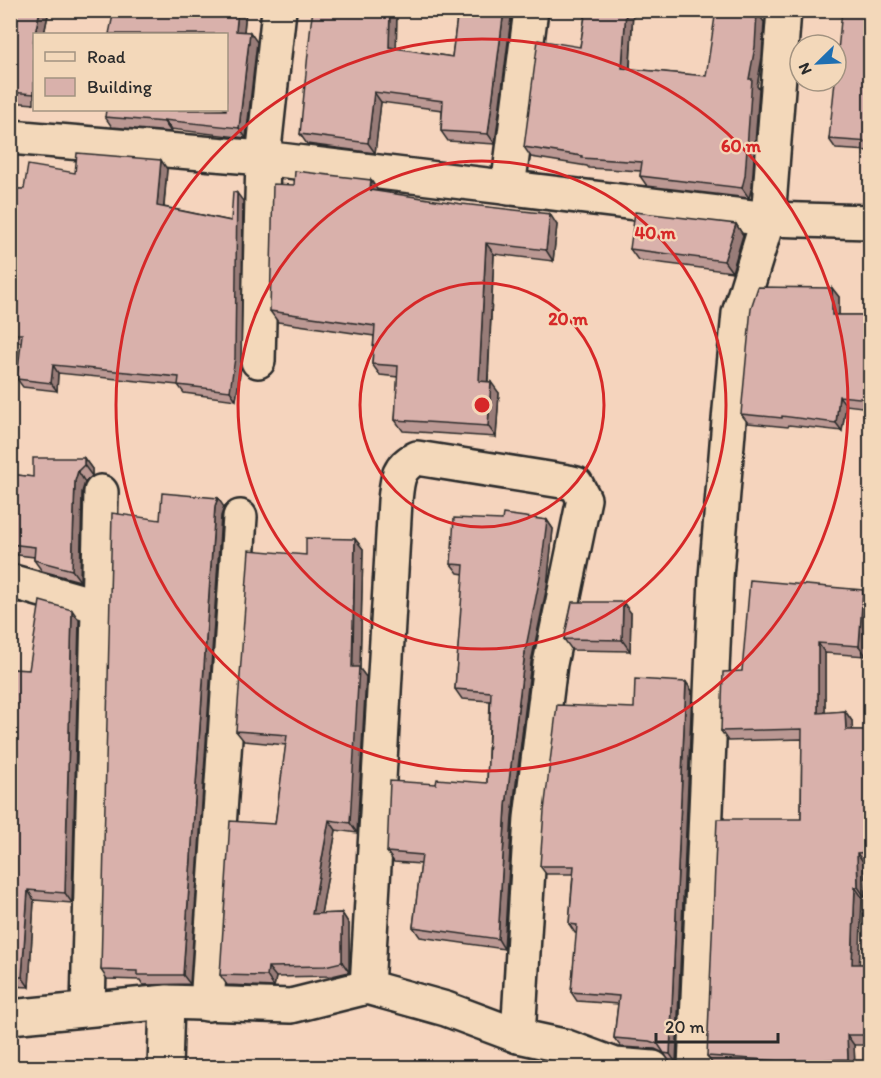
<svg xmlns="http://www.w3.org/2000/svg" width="881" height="1078" viewBox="0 0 881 1078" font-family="Itim,sans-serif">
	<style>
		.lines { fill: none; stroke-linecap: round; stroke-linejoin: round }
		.minor-casing { stroke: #2b2b2b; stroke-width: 38 }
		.minor { stroke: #f3d8ba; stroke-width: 33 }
		.wall { fill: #bb9893; stroke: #2b2b2b; stroke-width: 1.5 }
		.shaded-wall { fill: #987c78; stroke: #2b2b2b; stroke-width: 1.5 }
		.building { fill: #d9b1ab; stroke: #2b2b2b; stroke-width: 1.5 }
		.ring { fill: none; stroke: #d62828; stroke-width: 3 }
		.centre { fill: #d62828; stroke: #f3d8ba; stroke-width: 3 }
		.ring-label { font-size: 18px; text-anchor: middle; font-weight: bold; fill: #d62828; stroke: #f3d8ba; stroke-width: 4.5; stroke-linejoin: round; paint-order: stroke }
	</style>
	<rect width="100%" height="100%" fill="#f5d4bd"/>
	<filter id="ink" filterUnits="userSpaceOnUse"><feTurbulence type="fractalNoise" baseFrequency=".0167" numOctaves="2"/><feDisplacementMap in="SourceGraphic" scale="12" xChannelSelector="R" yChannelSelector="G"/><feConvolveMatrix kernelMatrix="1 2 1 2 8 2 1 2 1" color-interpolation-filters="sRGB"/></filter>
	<g filter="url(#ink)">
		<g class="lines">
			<defs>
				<g id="minor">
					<polyline points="10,137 263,158 768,219 870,222"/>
					<polyline points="508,188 531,10"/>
					<polyline points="258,361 263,158 279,10"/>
					<polyline points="10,581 98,606"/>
					<path d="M367,987l28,-486c2,-20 2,-34 22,-43l151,24 8,2 8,15 -34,165 -19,154 -13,218"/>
					<polyline points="207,1004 240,517"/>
					<polyline points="88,1008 101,492"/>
					<polyline points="10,1017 167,1002 291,1006 367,987 446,1009 518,1036 564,1046 615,1065 653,1068"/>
					<polyline points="165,1068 167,1002"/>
					<polyline points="695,1068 716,577 729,420 739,313 768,219 784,10"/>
				</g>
			</defs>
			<use href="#minor" class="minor-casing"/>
			<use href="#minor" class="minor"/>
		</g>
		<g class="wall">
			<polygon points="10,10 49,10 44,34 34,34 34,104 10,102"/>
			<polygon points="114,10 246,10 244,32 257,42 246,138 171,129 171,132 112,127 105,117 226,110"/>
			<polygon points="397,10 396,48 452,57 458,10 512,10 495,144 448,141 441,131 442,110 381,102 375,153 307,144 300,134"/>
			<polygon points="586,10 633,10 630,69 706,76 757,12 764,22 762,57 757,86 759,89 752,186 749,198 647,186 640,176 641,171 589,168 587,166 531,157 524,147 580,47"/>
			<polygon points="652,10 713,10 712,17"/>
			<polygon points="870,10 870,151 836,149 829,139"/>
			<polygon points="167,169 164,207 231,221 243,201 241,366 236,400 184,393 178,385 58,373 57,391 23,387 17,379 21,342 10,342 10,189 24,189 75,173"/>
			<polygon points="378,191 557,225 553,261 494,254 488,382 499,393 496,437 403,431 395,420 398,377 380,375 372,364 374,336 278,322 270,311"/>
			<polygon points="736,224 743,235 732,272 638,260 630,249"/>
			<polygon points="832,288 839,297 839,315 870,315 870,408 846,405 842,431 789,425 788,427 748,423 741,414"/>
			<polygon points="84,458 92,469 92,476 85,482 82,492 80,581 42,571 34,560 34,557 10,554 10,474 33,477"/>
			<polygon points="224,507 221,516 190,984 143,985 140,980 107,979 101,970 160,520"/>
			<polygon points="502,520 547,520 553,529 547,586 531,662 512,816 504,949 420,937 413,927 421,864 394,862 387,852 436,784 487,783 490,701 462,699 455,689 464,574 458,573 451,564"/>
			<polygon points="355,539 363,549 360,669 366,677 357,833 336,830 321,914 342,913 349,924 349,972 332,976 276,977 274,987 227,985 220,975 275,824 286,745 244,741 236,731 306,555"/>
			<polygon points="870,600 866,656 825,653 825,713 845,711 852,721 852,730 870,730 870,862 864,863 865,897 862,897 859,964 870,964 870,1045 854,1045 855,1068 739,1068 714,1066 707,1056 801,819 802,739 728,741 721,731 742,671"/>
			<polygon points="631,613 630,651 572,650 564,639"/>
			<polygon points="79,620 72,903 34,900 29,987 10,986 10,669 29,670"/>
			<polygon points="686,682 692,691 676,1063 670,1062 664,1053 655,1049 621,1047 614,1038 618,1004 577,1001 571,992 577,933 575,933 569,924 573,874 546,874 540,866 634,708"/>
		</g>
		<g class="shaded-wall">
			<polygon points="40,10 49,10 44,34 35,34"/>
			<polygon points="238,10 246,10 243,41 236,31"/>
			<polygon points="390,10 397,10 396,57 389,47"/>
			<polygon points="504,10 512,10 495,144 488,134"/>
			<polygon points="626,10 633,10 629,78 622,68"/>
			<polygon points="707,10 713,10 712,17"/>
			<polygon points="757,12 764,22 762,57 757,86 759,89 752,186 749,198 742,188 749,79"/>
			<polygon points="250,32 257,42 246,138 239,128"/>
			<polygon points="374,92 381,102 375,153 368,143"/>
			<polygon points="164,120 171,129 171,132 164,122"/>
			<polygon points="161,160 167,169 163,214 157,206"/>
			<polygon points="371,180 378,191 370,190"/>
			<polygon points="237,193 243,201 241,366 236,400 230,391"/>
			<polygon points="550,214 557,225 553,261 546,250"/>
			<polygon points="736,224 743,235 732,272 724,261"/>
			<polygon points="486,243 494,254 487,392 479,381"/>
			<polygon points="832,288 839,297 839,324 832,315"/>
			<polygon points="53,365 58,373 57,391 51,383"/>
			<polygon points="491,382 499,393 496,437 488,426"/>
			<polygon points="839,396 846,405 842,431 836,423"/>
			<polygon points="84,458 92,469 92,476 84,465"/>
			<polygon points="78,471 85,482 82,492 80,581 72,570 75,481"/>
			<polygon points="218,498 224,507 221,516 190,984 183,975 215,506"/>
			<polygon points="547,520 553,529 547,586 531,662 512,816 504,949 498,939 506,806 525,652"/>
			<polygon points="355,539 363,549 360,669 366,677 357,833 350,823"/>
			<polygon points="863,590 870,600 866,656 859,646"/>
			<polygon points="623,602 631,613 630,651 622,640"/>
			<polygon points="72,610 79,620 72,903 65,893"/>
			<polygon points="818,643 825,653 825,723 818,713"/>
			<polygon points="686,682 692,691 676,1063 670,1054"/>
			<polygon points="845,711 852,721 853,740 846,730"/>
			<polygon points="329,820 336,830 319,925 312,914"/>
			<polygon points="857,853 864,863 865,897 858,887"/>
			<polygon points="855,887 862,897 859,974 852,964"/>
			<polygon points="28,890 34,900 29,987 22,977"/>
			<polygon points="342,913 349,924 349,972 342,962"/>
			<polygon points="268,967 276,977 274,987 267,976"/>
			<polygon points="847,1035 854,1045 855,1068 848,1059"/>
		</g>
		<g class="building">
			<polygon points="10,10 40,10 35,34 34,34 33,47 34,47 34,94 10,92"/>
			<polygon points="114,10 238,10 236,31 250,32 239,128 164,120 164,122 105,117 106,110 226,110 226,34 109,34"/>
			<polygon points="313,10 390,10 389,47 452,57 458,10 504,10 488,134 441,131 443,101 374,92 368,143 300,134 311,23"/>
			<polygon points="586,10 626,10 622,68 706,76 716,10 748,10 757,12 755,47 749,79 752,79 745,176 742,188 640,176 642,162 582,158 582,156 524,147 538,40 580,47"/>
			<polygon points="842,10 870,10 870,142 829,139 835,81 836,81 836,72"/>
			<polygon points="77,153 161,160 157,206 231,221 233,192 237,193 235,358 230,391 178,385 179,377 53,365 51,383 17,379 22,334 10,334 10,189 24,189 28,165 75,173"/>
			<polygon points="295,171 371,180 370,190 462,204 550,214 546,250 486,243 479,381 491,382 488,426 395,420 398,366 372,364 375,326 270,311 273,184 294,185"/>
			<polygon points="635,212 736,224 724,261 630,249"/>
			<polygon points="758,287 832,288 832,315 870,315 870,399 839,396 836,423 782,416 782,418 741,414 751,308"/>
			<polygon points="33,458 84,458 84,465 78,471 75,481 72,570 34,560 35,547 10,544 10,474 33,477"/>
			<polygon points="162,493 218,498 215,506 183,975 137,975 137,971 101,970 112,513 160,520"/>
			<polygon points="503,514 547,520 540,577 525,652 506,806 498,939 413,927 422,855 387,852 390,781 436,784 437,779 487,783 491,692 455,689 464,565 451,564 454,518 502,520"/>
			<polygon points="306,538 355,539 352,667 359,667 350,823 329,820 312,914 342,913 342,962 325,966 268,967 267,976 220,975 230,821 275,824 287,735 236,731 249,550 306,555"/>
			<polygon points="750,580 863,590 859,646 818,643 818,713 845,711 846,730 870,730 870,852 857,853 858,887 855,887 852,964 870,964 870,1035 847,1035 848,1059 781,1061 707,1056 717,819 801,819 802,729 721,731 723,672 742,671"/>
			<polygon points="40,601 72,610 65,893 28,890 22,977 10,977 10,669 29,670"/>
			<polygon points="572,602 623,602 622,640 564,639"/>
			<polygon points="635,679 686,682 670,1054 664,1053 658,1044 649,1041 614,1038 619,996 571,992 577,925 569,924 574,866 540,866 544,811 557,705 634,708"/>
			<polygon points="35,1063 35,1068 10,1068 10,1064"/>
		</g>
	</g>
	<g class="ring">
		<circle cx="482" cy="405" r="122"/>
		<circle cx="482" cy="405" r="244"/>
		<circle cx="482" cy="405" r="366"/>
	</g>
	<circle cx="482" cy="405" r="9" class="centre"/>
	<g class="ring-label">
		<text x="741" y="152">60 m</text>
		<text x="655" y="239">40 m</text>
		<text x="568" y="325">20 m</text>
	</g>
	<rect width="881" height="1078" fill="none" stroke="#f3d8ba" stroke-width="36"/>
	<rect x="18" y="18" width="845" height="1042" fill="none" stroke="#2b2b2b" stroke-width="2" filter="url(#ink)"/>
	<rect x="33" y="33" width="195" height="78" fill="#f3d8ba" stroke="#a39381" stroke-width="1.5"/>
	<rect x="45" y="52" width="30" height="9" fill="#f3d8ba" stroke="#a39381" stroke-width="1.5"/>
	<text x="87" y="63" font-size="18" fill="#2b2b2b">Road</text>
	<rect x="45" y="78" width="30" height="18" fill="#d9b1ab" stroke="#a39381" stroke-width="1.5"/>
	<text x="87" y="93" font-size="18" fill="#2b2b2b">Building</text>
	<g transform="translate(818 63) rotate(246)"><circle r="28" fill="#f3d8ba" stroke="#a39381" stroke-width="1.5"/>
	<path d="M0-4.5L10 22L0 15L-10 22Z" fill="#1f6fb2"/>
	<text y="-9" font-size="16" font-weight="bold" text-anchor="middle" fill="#2b2b2b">N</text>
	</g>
	<path d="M656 1033v9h122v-9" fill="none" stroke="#2b2b2b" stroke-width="3"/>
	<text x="665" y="1033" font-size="18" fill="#2b2b2b" stroke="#f3d8ba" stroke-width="4.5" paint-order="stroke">20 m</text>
</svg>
